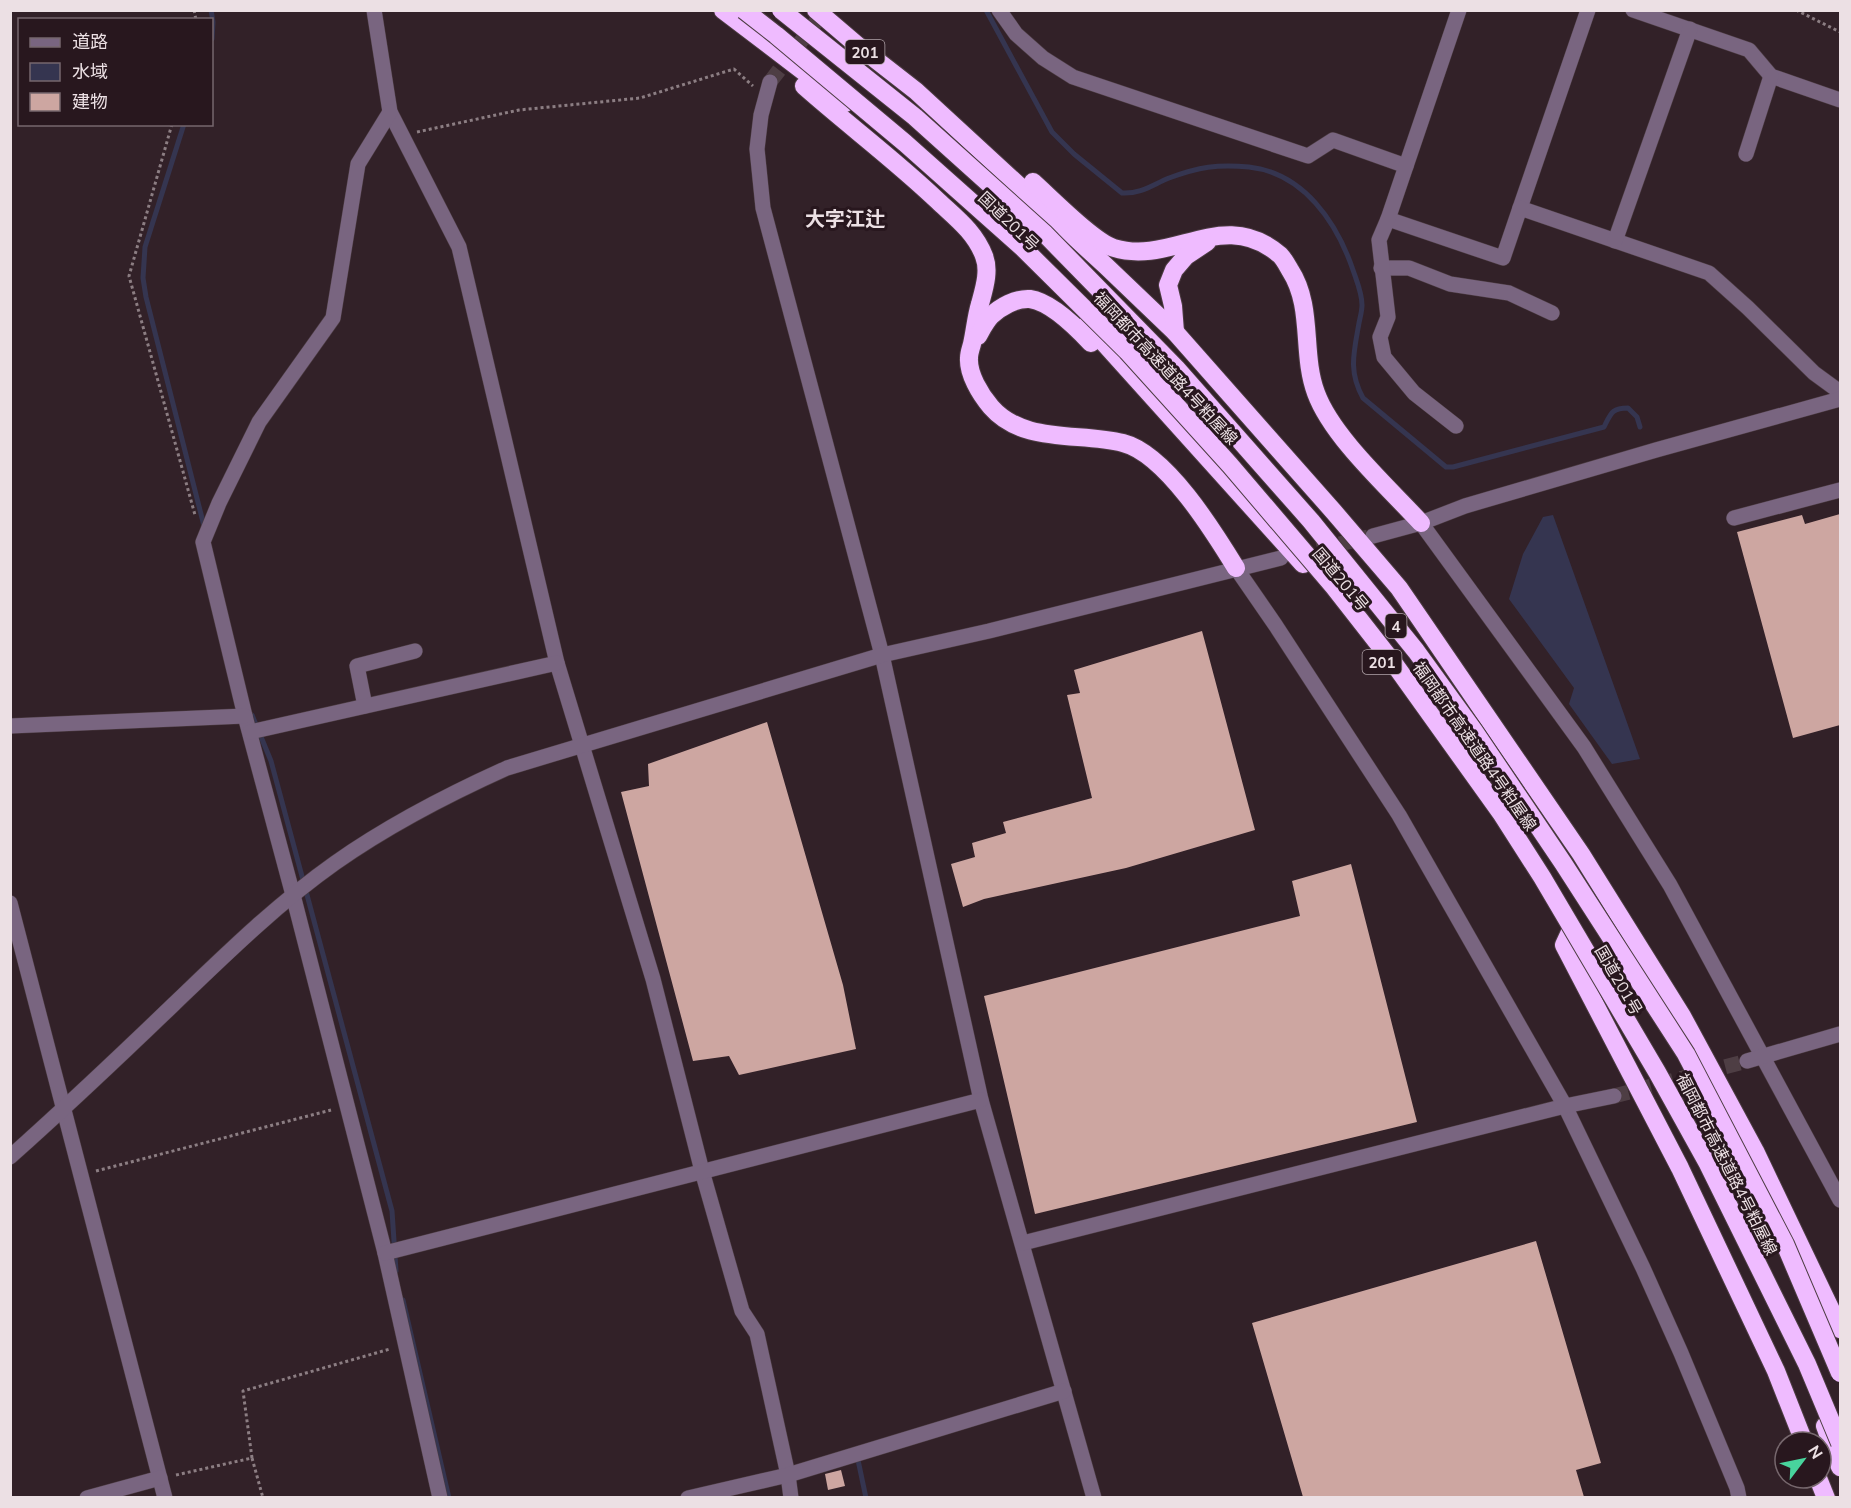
<svg xmlns="http://www.w3.org/2000/svg" width="1851" height="1508" viewBox="0 0 1851 1508" font-family="Mulish,'Noto Sans JP',sans-serif">
	<style>
		.water { fill: #353550 }
		.lines { fill: none; stroke-linecap: round; stroke-linejoin: round }
		.stream { stroke: #353550; stroke-width: 5 }
		.building { fill: #cda6a1 }
		.minor-tunnel { stroke: #4e3e44; stroke-width: 15; stroke-dasharray: 15 8; stroke-linecap: butt }
		.minor-casing { stroke: #4c3c42; stroke-width: 16 }
		.highway-casing { stroke: #4c3c42; stroke-width: 20 }
		.path { stroke: #8c7e83; stroke-width: 3; stroke-dasharray: 3 3; stroke-linecap: butt }
		.minor { stroke: #796580; stroke-width: 15 }
		.highway { stroke: #efbbff; stroke-width: 18 }
		.highway-bridge-casing { stroke: #4c3c42; stroke-width: 20; stroke-linecap: butt }
		.highway-bridge { stroke: #efbbff; stroke-width: 18 }
		.labels { text-anchor: middle; dominant-baseline: central; stroke-width: 6; stroke-linejoin: round; paint-order: stroke }
		.shield { fill: #28171e; stroke: #b1a4a9; stroke-width: 1.5 }
		.shield-label { font-size: 15px; font-weight: bold; fill: #ece0e4 }
		.street-label { font-size: 16px; fill: #ece0e4; stroke: #28171e }
		.quarter-label { font-size: 20px; font-weight: bold; fill: #ece0e4; stroke: #28171e }
	</style>
	<rect width="100%" height="100%" fill="#322128"/>
	<polygon class="water" points="1553,515 1640,759 1612,764 1569,704 1574,688 1509,599 1523,554 1543,517"/>
	<g class="lines">
		<g class="stream">
			<polyline points="211,10 213,22 212,39"/>
			<path d="M986,10l66,122 22,22 48,39c19,1 30,-8 47,-15 30,-11 48,-14 80,-11 55,6 88,56 104,103 4,12 9,23 9,35 0,6 -2,13 -3,18 -5,29 -11,48 4,75l83,69h7l151,-40c7,-14 8,-19 24,-19l9,9 3,10"/>
			<polyline points="184,124 145,247 143,278 146,297 204,526"/>
			<polyline points="252,715 271,761 392,1211 396,1271"/>
			<polyline points="403,1300 449,1498"/>
			<polyline points="858,1460 866,1498"/>
		</g>
	</g>
	<g class="building">
		<polygon points="1840,514 1840,725 1793,738 1737,532 1802,515 1805,524"/>
		<polygon points="1202,631 1255,830 1126,868 984,899 963,907 951,864 975,857 972,843 1006,833 1003,822 1092,798 1067,695 1080,693 1074,670"/>
		<polygon points="767,722 843,985 856,1049 739,1075 729,1056 693,1061 621,792 649,786 648,764"/>
		<polygon points="1351,864 1417,1122 1035,1214 984,996 1300,916 1292,881"/>
		<polygon points="1536,1241 1601,1463 1576,1470 1584,1497 1303,1497 1252,1323"/>
		<polygon points="841,1470 845,1486 828,1490 825,1474"/>
	</g>
	<g class="lines">
		<g class="minor-tunnel">
			<polyline points="770,82 825,10"/>
			<polyline points="1295,555 1368,537"/>
			<polyline points="1614,1096 1747,1061"/>
		</g>
		<defs>
			<g id="minor">
				<polyline points="374,10 390,112 459,247 557,663 653,979 702,1171 742,1311 757,1334 788,1475 791,1498"/>
				<polyline points="999,10 1016,34 1043,58 1073,77 1308,156 1333,140 1406,166"/>
				<polyline points="1633,10 1749,50 1771,76 1840,100"/>
				<polyline points="770,82 761,115 757,149 763,208 882,655 981,1100 1094,1498"/>
				<polyline points="390,112 358,164 333,318 259,422 219,503 203,542 245,716 293,895 385,1253 440,1498"/>
				<polyline points="1746,154 1771,76"/>
				<polyline points="1520,208 1588,10"/>
				<polyline points="1388,219 1503,258 1520,208 1709,273 1748,308 1814,373 1840,392"/>
				<polyline points="1615,241 1690,29"/>
				<polyline points="1381,268 1409,268 1450,284 1509,293 1552,313"/>
				<polyline points="1456,426 1414,393 1384,357 1380,337 1388,317 1379,240 1388,219 1459,10"/>
				<polyline points="1734,518 1840,490"/>
				<polyline points="1421,523 1584,747 1670,885 1840,1200"/>
				<polyline points="1373,536 1421,523 1465,506 1656,450 1840,399"/>
				<polyline points="1236,568 1276,626 1399,815 1565,1106 1643,1268 1681,1353 1737,1488 1739,1498"/>
				<polyline points="365,706 357,666 415,651"/>
				<polyline points="10,726 245,716"/>
				<polyline points="250,732 557,663"/>
				<polyline points="10,903 165,1498"/>
				<polyline points="1747,1061 1840,1034"/>
				<path d="M10,1157c56,-50 110,-101 164,-153 51,-49 103,-100 161,-141 54,-38 112,-68 172,-95l375,-113 107,-24 292,-73"/>
				<polyline points="1023,1243 1565,1106 1614,1096"/>
				<polyline points="385,1253 981,1100"/>
				<polyline points="87,1498 160,1478"/>
				<polyline points="688,1498 788,1475 1064,1391"/>
			</g>
			<g id="highway">
				<polyline points="723,10 845,103"/>
				<polyline points="816,10 857,45 916,91 1106,266 1175,332 1334,512 1399,588 1581,854 1682,1016 1755,1151 1840,1329"/>
				<path d="M804,86c44,39 91,74 134,115 18,17 37,31 46,55 6,15 0,33 -4,48 -4,13 -5,27 -8,40 -1,4 -3,9 -3,14 -1,16 11,36 22,49 32,37 88,25 132,36 43,11 91,89 113,125"/>
				<path d="M1033,182c18,16 61,60 81,66 59,18 109,-42 166,7 4,4 7,10 10,15 24,37 11,83 26,123 16,44 73,95 105,130"/>
				<polyline points="1087,324 1303,564"/>
				<polyline points="1175,332 1173,306 1168,285 1174,270 1186,256 1207,242"/>
				<path d="M978,336c4,-7 8,-15 13,-20 9,-9 25,-18 39,-17 21,3 47,29 61,44"/>
				<polyline points="1570,932 1564,945 1680,1168 1776,1371 1804,1442"/>
				<polyline points="1825,1426 1840,1467"/>
				<polyline points="1818,1478 1826,1498"/>
			</g>
		</defs>
		<use href="#minor" class="minor-casing"/>
		<use href="#highway" class="highway-casing"/>
		<g class="path">
			<polyline points="194,10 196,20"/>
			<polyline points="1796,10 1840,32"/>
			<polyline points="172,124 129,276 195,515"/>
			<polyline points="417,132 519,110 640,98 734,69 753,86"/>
			<polyline points="96,1171 331,1110"/>
			<polyline points="252,1458 243,1391 390,1349"/>
			<polyline points="176,1475 252,1458 263,1498"/>
		</g>
		<use href="#minor" class="minor"/>
		<use href="#highway" class="highway"/>
		<defs>
			<g id="highway-bridge">
				<polyline points="744,10 776,35 905,143 1023,248 1127,351 1230,465 1334,587 1395,665 1501,813 1542,877 1657,1072 1708,1164 1807,1364 1840,1443"/>
				<polyline points="781,10 915,117 1045,234 1176,368 1311,521 1416,651 1474,731 1563,863 1686,1054 1785,1244 1840,1373"/>
			</g>
		</defs>
		<use href="#highway-bridge" class="highway-bridge-casing"/>
		<use href="#highway-bridge" class="highway-bridge"/>
	</g>
	<g class="labels">
		<g class="shield">
			<rect x="845.5" y="40" width="39" height="24" rx="4.5"/>
			<rect x="1385.5" y="614" width="21" height="24" rx="4.5"/>
			<rect x="1362.5" y="650" width="39" height="24" rx="4.5"/>
		</g>
		<g class="shield-label">
			<text x="865" y="52">201</text>
			<text x="1396" y="626">4</text>
			<text x="1382" y="662">201</text>
		</g>
		<g class="street-label">
			<text transform="translate(1009 221) rotate(44)">国道201号</text>
			<text transform="translate(1166 368) rotate(47)">福岡都市高速道路4号粕屋線</text>
			<text transform="translate(1341 579) rotate(50)">国道201号</text>
			<text transform="translate(1475 746) rotate(55)">福岡都市高速道路4号粕屋線</text>
			<text transform="translate(1619 980) rotate(60)">国道201号</text>
			<text transform="translate(1727 1164) rotate(63)">福岡都市高速道路4号粕屋線</text>
		</g>
		<g class="quarter-label">
			<text x="845" y="218">大字江辻</text>
		</g>
	</g>
	<rect width="1851" height="1508" fill="none" stroke="#ece0e4" stroke-width="24"/>
	<rect x="18" y="18" width="195" height="108" fill="#28171e" stroke="#76676d" stroke-width="1.5"/>
	<rect x="30" y="38" width="30" height="9" fill="#796580" stroke="#76676d" stroke-width="1.5"/>
	<text x="72" y="48" font-size="18" fill="#ece0e4">道路</text>
	<rect x="30" y="63" width="30" height="18" fill="#353550" stroke="#76676d" stroke-width="1.5"/>
	<text x="72" y="78" font-size="18" fill="#ece0e4">水域</text>
	<rect x="30" y="93" width="30" height="18" fill="#cda6a1" stroke="#76676d" stroke-width="1.5"/>
	<text x="72" y="108" font-size="18" fill="#ece0e4">建物</text>
	<g transform="translate(1803 1460) rotate(58)"><circle r="28" fill="#28171e" stroke="#76676d" stroke-width="1.5"/>
	<path d="M0-4.5L10 22L0 15L-10 22Z" fill="#48d49d"/>
	<text y="-9" font-size="16" font-weight="bold" text-anchor="middle" fill="#ece0e4">N</text>
	</g>
</svg>
